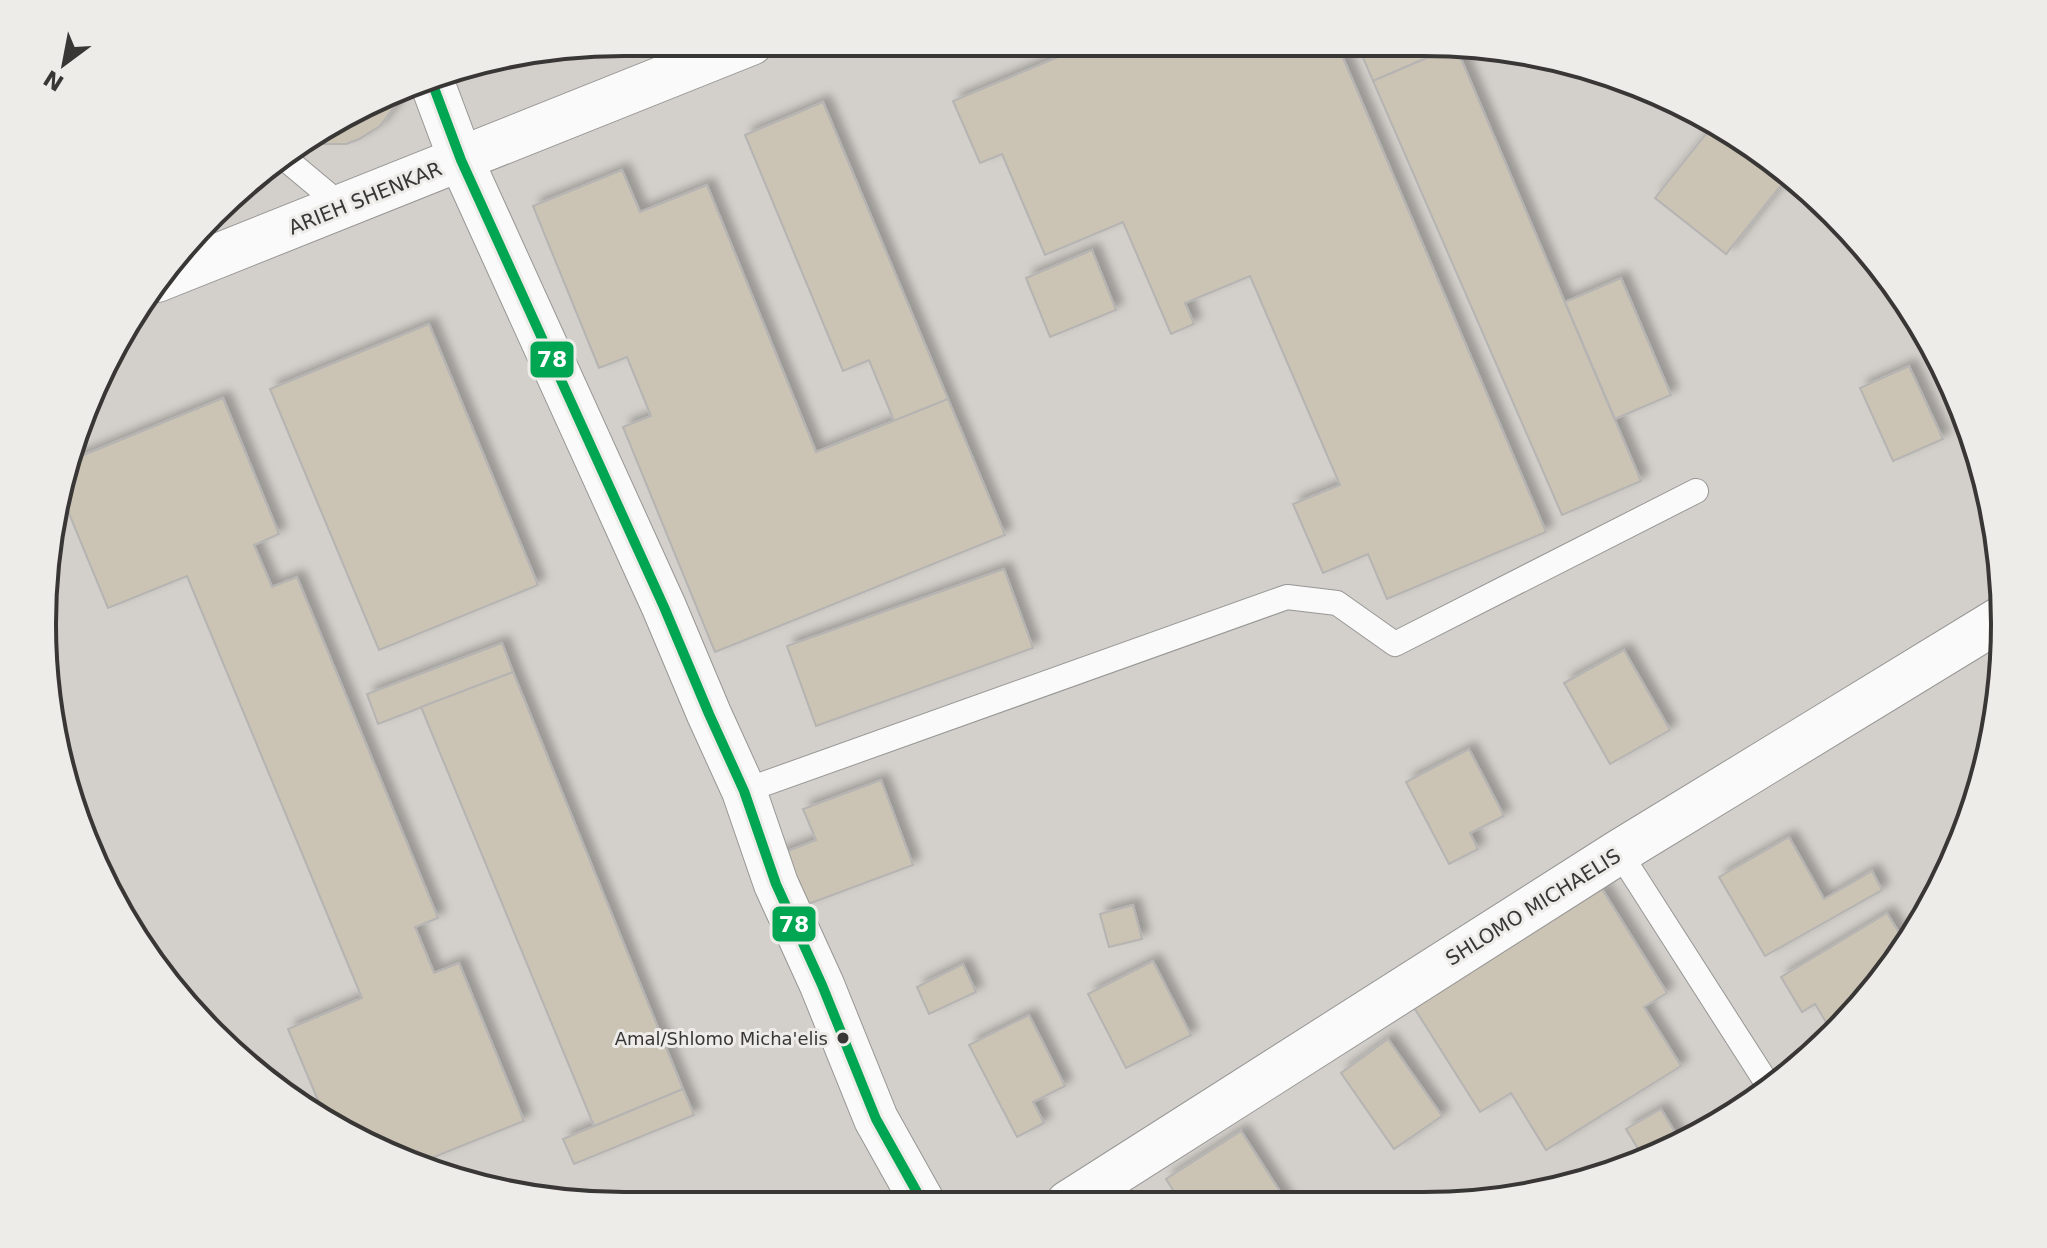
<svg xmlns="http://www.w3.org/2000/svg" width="2047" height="1248" viewBox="0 0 2047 1248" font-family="'DejaVu Sans',sans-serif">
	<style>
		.built { fill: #d3d0cb }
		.building { fill: #cbc3b4; stroke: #b5b4b3; stroke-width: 2; filter: url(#shadow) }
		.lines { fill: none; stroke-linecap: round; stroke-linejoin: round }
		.lane-casing { stroke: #979695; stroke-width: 26 }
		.street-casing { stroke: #979695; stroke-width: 46 }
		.secondary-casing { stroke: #979695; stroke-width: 46 }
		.lane { stroke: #fafafa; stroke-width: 24 }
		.street { stroke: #fafafa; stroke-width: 44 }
		.secondary { stroke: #fafafa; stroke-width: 44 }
		.bus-1-casing { stroke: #eeece9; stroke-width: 16 }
		.bus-1 { stroke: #00a651; stroke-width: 10 }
		.bus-dot { fill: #383736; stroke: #eeece9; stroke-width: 3 }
		.labels { text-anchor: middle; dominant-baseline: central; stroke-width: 6; stroke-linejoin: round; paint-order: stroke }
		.bus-label { font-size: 18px; fill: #383736; stroke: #eeece9; text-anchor: end }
		.street-label { font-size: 20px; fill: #383736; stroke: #eeece9 }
		.rim { fill: none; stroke: #383736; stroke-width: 4 }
		.line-badge { stroke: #eeece9; stroke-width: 3 }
		.badge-label { font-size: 22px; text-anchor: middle; font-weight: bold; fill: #fff }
	</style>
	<defs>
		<filter id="shadow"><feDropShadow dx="7" dy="-7" stdDeviation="4" flood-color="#0004"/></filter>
	</defs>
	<rect width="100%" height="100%" fill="#dfdedd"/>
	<polygon class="built" points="624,42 1498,47 1645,86 1777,162 1860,240 1927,333 1974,436 2000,548 2004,662 1985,774 1945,881 1885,978 1806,1062 1714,1128 1574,1186 1462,1205 549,1201 402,1162 270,1086 140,948 73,811 42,624 73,437 162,270 270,162 437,73"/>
	<g class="building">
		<polygon points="1087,45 1338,46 1546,532 1387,599 1368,554 1323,573 1293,504 1340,485 1250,276 1185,303 1194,324 1171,334 1123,222 1045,255 1002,154 980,163 953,101"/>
		<polygon points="1358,46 1452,47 1373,81"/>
		<polygon points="1452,47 1456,47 1641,481 1562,515 1373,81"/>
		<polygon points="392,97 395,106 380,126 359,139 346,144 321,144 310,140"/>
		<polygon points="392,97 395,106 380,126 359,139 346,144 321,144 310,140"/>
		<polygon points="823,102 948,399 894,421 869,360 843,371 745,135"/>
		<polygon points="1713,125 1777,162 1790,174 1726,254 1655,198"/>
		<polygon points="622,170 640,212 707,185 816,452 948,399 1005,535 715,652 623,427 651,416 627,357 599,368 533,206"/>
		<polygon points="1092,250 1116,310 1050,337 1026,278"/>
		<polygon points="1621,278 1671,395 1615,419 1565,302"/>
		<polygon points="429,324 538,585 379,650 270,389"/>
		<polygon points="1909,366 1943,439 1893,461 1860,388"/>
		<polygon points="223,398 279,534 254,545 272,587 297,577 438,918 415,927 434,973 459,963 524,1121 414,1165 402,1162 325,1117 288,1029 362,998 187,576 108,608 63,499 69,461"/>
		<polygon points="1004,569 1033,648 816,726 787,646"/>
		<polygon points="502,643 513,672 378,724 367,694"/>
		<polygon points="1624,650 1670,730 1610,764 1564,683"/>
		<polygon points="513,672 683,1089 594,1126 421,707"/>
		<polygon points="1469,749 1504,816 1470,833 1478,849 1449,864 1406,782"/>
		<polygon points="881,780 913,865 795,909 775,856 816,840 803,809"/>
		<polygon points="1789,837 1824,899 1872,871 1882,890 1765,956 1719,877"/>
		<polygon points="1602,889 1667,993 1644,1007 1681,1066 1546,1150 1511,1093 1480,1112 1413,1006"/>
		<polygon points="1133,905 1142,939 1109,947 1100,914"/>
		<polygon points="1887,913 1906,944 1895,963 1876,974 1881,983 1832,1032 1815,1004 1802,1012 1781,977"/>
		<polygon points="1153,961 1191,1035 1126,1068 1088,994"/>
		<polygon points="963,964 976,992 929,1014 917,987"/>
		<polygon points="1029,1015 1065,1086 1033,1102 1044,1123 1017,1137 969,1045"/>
		<polygon points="1388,1039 1442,1116 1394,1149 1341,1073"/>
		<polygon points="683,1089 694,1115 574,1164 563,1139"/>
		<polygon points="1661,1109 1681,1142 1643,1157 1626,1129"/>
		<polygon points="1241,1131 1288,1204 1182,1204 1166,1179"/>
	</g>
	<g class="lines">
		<defs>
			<g id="lane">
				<polyline points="282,156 343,207"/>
				<polyline points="744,791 1287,597 1337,603 1395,644 1696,491"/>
				<polyline points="1619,852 1770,1088"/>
			</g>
			<g id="street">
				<polyline points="430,77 461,160 664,607 709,714 744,791 776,884 822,985 876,1119 923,1203"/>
				<polyline points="1068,1203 1619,852 2002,618"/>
			</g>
			<polyline id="secondary" points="157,280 751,43"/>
		</defs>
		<use href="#lane" class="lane-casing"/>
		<use href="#street" class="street-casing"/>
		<use href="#secondary" class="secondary-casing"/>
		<use href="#lane" class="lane"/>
		<use href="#street" class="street"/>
		<use href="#secondary" class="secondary"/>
		<defs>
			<polyline id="bus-1" points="430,77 461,160 664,607 709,714 744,791 776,884 822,985 876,1119 923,1203"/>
		</defs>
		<use href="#bus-1" class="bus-1-casing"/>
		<use href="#bus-1" class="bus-1"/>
	</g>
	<circle class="bus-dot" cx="843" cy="1038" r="7"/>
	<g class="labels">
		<g class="bus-label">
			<text x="828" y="1038">Amal/Shlomo Micha'elis</text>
		</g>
		<g class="street-label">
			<text transform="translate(365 198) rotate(-22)">ARIEH SHENKAR</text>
			<text transform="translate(1533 907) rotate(-32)">SHLOMO MICHAELIS</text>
		</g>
	</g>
	<path d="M0 0H2047V1248H0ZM624 56H1423A568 568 0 0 1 1991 624V624A568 568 0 0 1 1423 1192H624A568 568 0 0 1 56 624V624A568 568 0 0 1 624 56Z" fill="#eeece9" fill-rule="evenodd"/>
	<path class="rim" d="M624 56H1423A568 568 0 0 1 1991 624V624A568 568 0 0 1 1423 1192H624A568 568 0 0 1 56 624V624A568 568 0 0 1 624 56Z"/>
	<g class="line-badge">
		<rect x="529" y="340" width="46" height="39" rx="8" fill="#00a651"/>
		<rect x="771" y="905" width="46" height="38" rx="8" fill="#00a651"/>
	</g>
	<g class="badge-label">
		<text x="552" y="367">78</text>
		<text x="794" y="932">78</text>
	</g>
	<g transform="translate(64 64) rotate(212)" stroke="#eeece9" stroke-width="6" paint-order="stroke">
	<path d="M0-6L14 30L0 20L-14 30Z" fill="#383736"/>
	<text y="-12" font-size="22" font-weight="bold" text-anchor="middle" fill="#383736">N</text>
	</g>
</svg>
